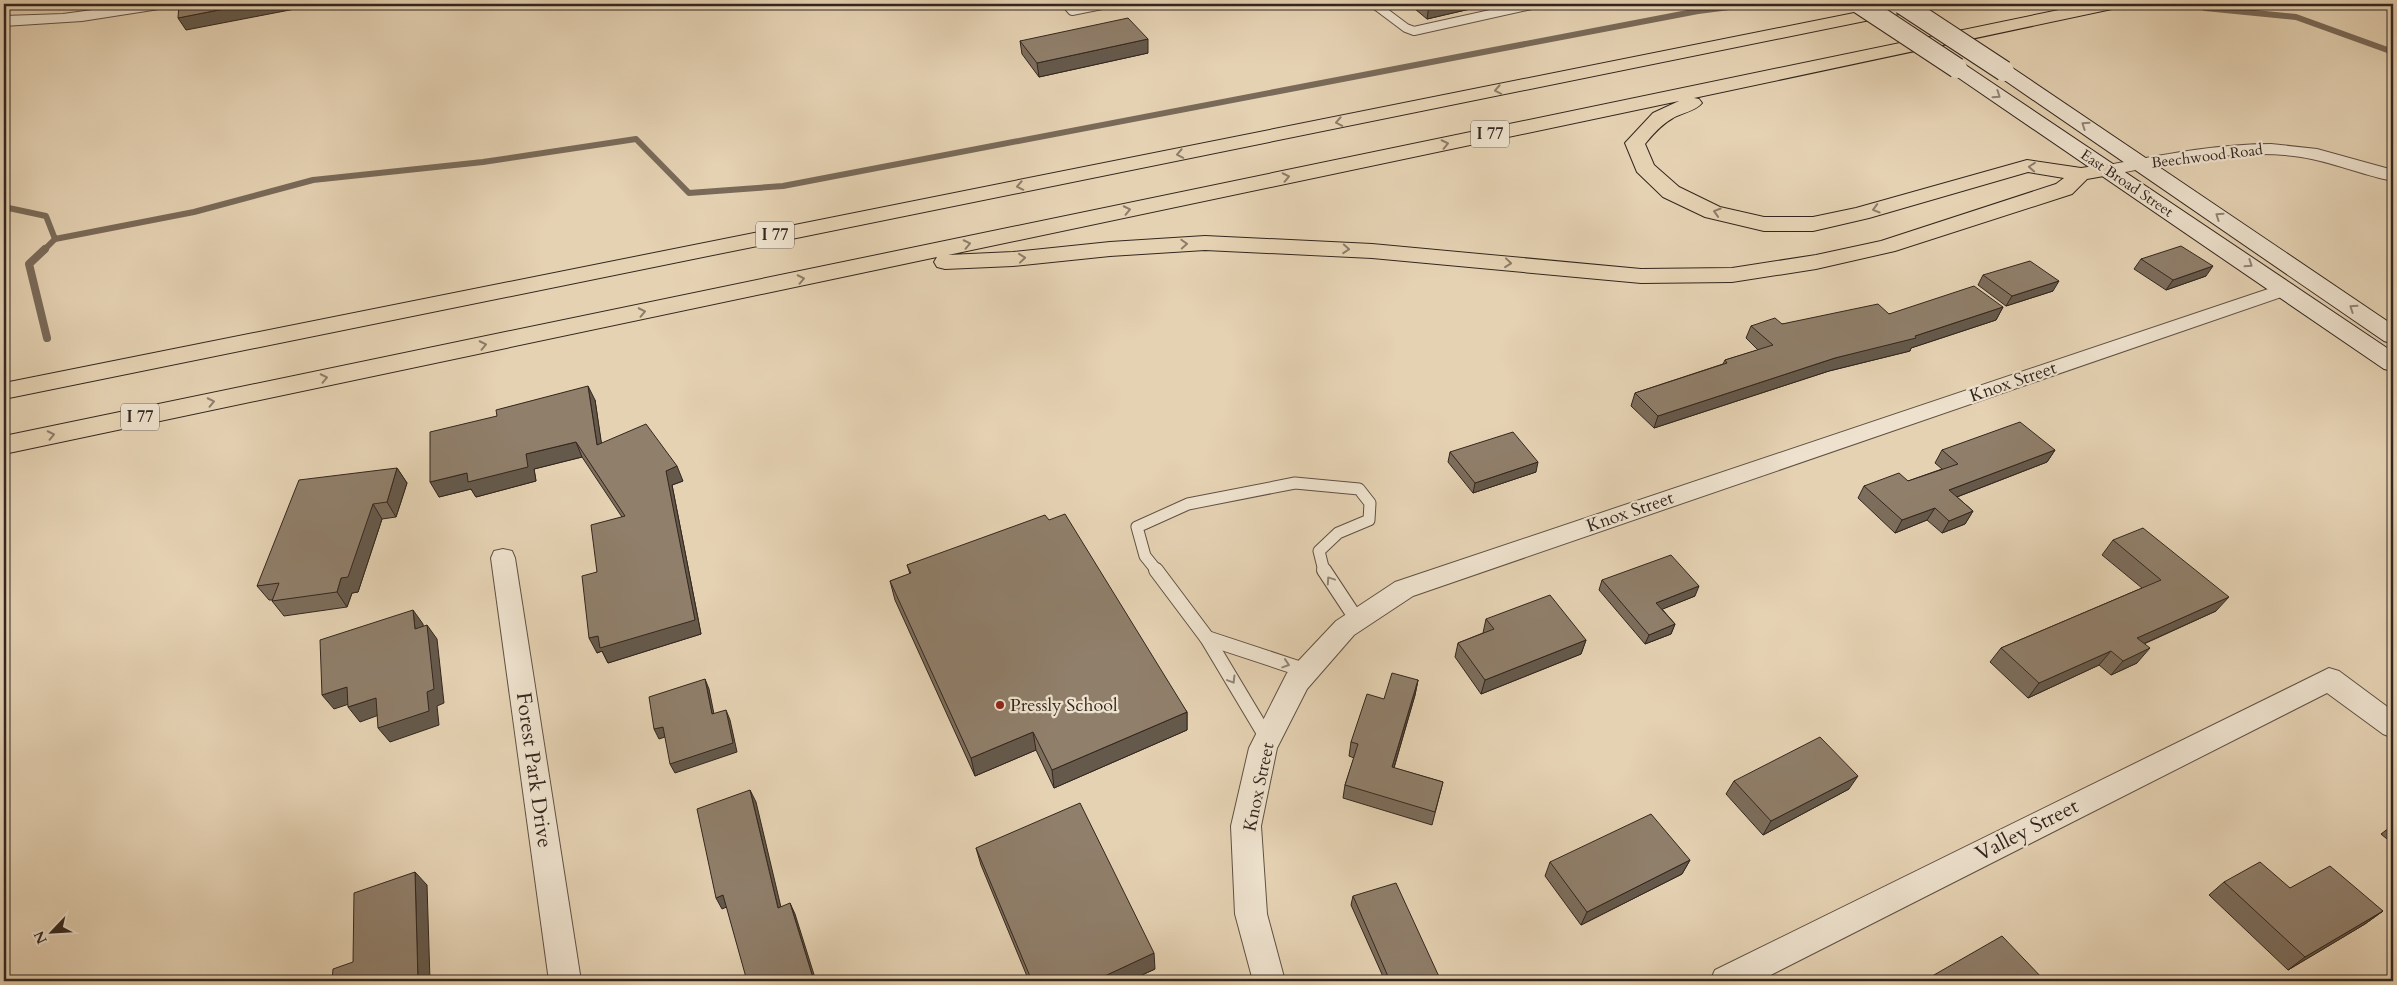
<svg xmlns="http://www.w3.org/2000/svg" width="2397" height="985" viewBox="0 0 2397 985" font-family="Cardo,serif">
	<style>
		.lines { fill: none; stroke-linecap: round; stroke-linejoin: round }
		.stream-far1 { stroke: #796a59; stroke-width: 6 }
		.stream { stroke: #796a59; stroke-width: 8 }
		.lane-far2-casing { stroke: #605143; stroke-width: 10 }
		.lane-far1-casing { stroke: #605143; stroke-width: 13 }
		.lane-casing { stroke: #605143; stroke-width: 16 }
		.street-casing { stroke: #605143; stroke-width: 2 }
		.secondary-casing { stroke: #33261e; stroke-width: 2 }
		.highway-casing { stroke: #33261e; stroke-width: 2 }
		.lane-far2 { stroke: #eee2ce; stroke-width: 8 }
		.lane-far1 { stroke: #eee2ce; stroke-width: 11 }
		.lane { stroke: #eee2ce; stroke-width: 14 }
		.street { fill: #eee2ce; fill-rule: evenodd }
		.secondary { fill: #eee2ce; fill-rule: evenodd }
		.highway { fill: #e5d2b3; fill-rule: evenodd }
		.secondary-bridge-casing { stroke: #33261e; stroke-width: 22; stroke-linecap: butt }
		.secondary-bridge { stroke: #eee2ce; stroke-width: 20 }
		.wall { fill: #7c6d5c; stroke: #33261e }
		.shaded-wall { fill: #65594b; stroke: #33261e }
		.building { fill: #907f6b; stroke: #33261e }
		.oneway { stroke: #8c7c68 }
		.oneway2 { stroke: #908476 }
		.poi-dot { fill: #8f2418; stroke: #eee2ce; stroke-width: 2 }
		.labels { text-anchor: middle; dominant-baseline: central; stroke-width: 4.5; stroke-linejoin: round; paint-order: stroke }
		.far-street-label { font-size: 15px; fill: #33261e; stroke: #eee2ce }
		.shield { fill: #eee2ce; stroke: #6b5e53; stroke-width: 1 }
		.shield-label { font-size: 16px; font-weight: bold; fill: #33261e }
		.street-label { font-size: 18px; fill: #33261e; stroke: #eee2ce }
		.poi-label { font-size: 18px; fill: #33261e; stroke: #eee2ce; text-anchor: start }
		.near-street-label { font-size: 21px; fill: #33261e; stroke: #eee2ce }
	</style>
	<rect width="100%" height="100%" fill="#e5d2b3"/>
	<filter id="stains"><feTurbulence type="fractalNoise" baseFrequency=".004" numOctaves="4"/><feColorMatrix values="0 0 0 0 .2 0 0 0 0 .09 0 0 0 0 .02 0 0 0 .5 -.17"/></filter>
	<radialGradient id="worn" r=".72"><stop offset=".6" stop-color="#630" stop-opacity="0"/><stop offset="1" stop-color="#630" stop-opacity=".3"/></radialGradient>
	<g class="lines">
		<g class="stream-far1">
			<polyline points="2205,8 2296,17 2393,52"/>
			<polyline points="4,207 46,216 55,239 194,212 313,180 483,162 636,139 689,193 783,186 1698,11 1753,4"/>
			<polyline points="44,250 55,239"/>
		</g>
		<polyline class="stream" points="45,249 29,264 47,338"/>
		<defs>
			<g id="lane-far2">
				<polyline points="1066,4 1072,11 1107,4"/>
				<polyline points="1374,4 1406,28 1414,31 1536,4"/>
			</g>
			<polyline id="lane-far1" points="1157,571 1145,556 1137,527 1188,504 1295,483 1359,489 1370,503 1369,520 1338,533 1319,551 1324,571"/>
			<g id="lane">
				<polyline points="1156,570 1207,638 1268,740"/>
				<polyline points="1324,570 1357,620"/>
				<polyline points="1207,638 1307,671"/>
			</g>
			<g id="street">
				<polygon points="136,4 167,4 159,9 82,21 4,26 4,16 63,14"/>
				<path d="M2271,144l46,5 76,21v11c-31,-6 -60,-19 -92,-24 -64,-10 -130,7 -193,18l-6,-1 -3,-4 3,-4 6,-1c54,-10 108,-21 163,-21z"/>
				<polygon points="2286,283 2293,285 2296,289 2293,293 1413,596 1354,635 1307,689 1277,748 1261,826 1267,914 1285,981 1253,981 1235,914 1231,826 1249,748 1287,673 1336,621 1395,582"/>
				<polygon points="503,549 512,551 515,558 581,981 549,981 491,558 494,551"/>
				<polygon points="2329,668 2339,671 2393,711 2393,738 2383,734 2327,693 1759,981 1710,981 1715,970"/>
			</g>
			<g id="secondary">
				<polygon points="1957,62 1964,64 2393,352 2393,371 2384,369 1950,72 1948,68 1950,64"/>
				<polygon points="2004,65 2011,67 2393,325 2393,344 2384,341 1997,75 1995,71 1997,67"/>
			</g>
			<g id="highway">
				<polygon points="1899,4 1933,4 1930,8 1924,9 4,399 4,383"/>
				<path d="M2088,4h33l-3,4 -6,1 -418,89 5,1 3,4c-6,8 -21,10 -29,15 -11,6 -20,16 -28,26l9,21 25,22 41,20 44,10h49l43,-9 171,-48 54,8 27,-4 7,2 3,4 -3,4 -28,5 -15,15 -177,57 -79,18 -84,13 -91,1 -269,-25 -167,-8 -95,6 -97,10 -68,3 -8,-2 -3,-5 3,-5 -933,197v-18zM1679,101l-26,12 -28,30 12,29 26,25 42,20 59,14h49l56,-13 159,-46 36,6 -8,6 -175,57 -65,14 -84,13 -91,1 -269,-25 -167,-8 -95,6 -97,10 -65,3z"/>
			</g>
		</defs>
		<use href="#lane-far2" class="lane-far2-casing"/>
		<use href="#lane-far1" class="lane-far1-casing"/>
		<use href="#lane" class="lane-casing"/>
		<use href="#street" class="street-casing"/>
		<use href="#secondary" class="secondary-casing"/>
		<use href="#highway" class="highway-casing"/>
		<use href="#lane-far2" class="lane-far2"/>
		<use href="#lane-far1" class="lane-far1"/>
		<use href="#lane" class="lane"/>
		<use href="#street" class="street"/>
		<use href="#secondary" class="secondary"/>
		<use href="#highway" class="highway"/>
		<defs>
			<g id="secondary-bridge">
				<polyline points="1860,4 1957,68"/>
				<polyline points="1902,4 2004,71"/>
			</g>
		</defs>
		<use href="#secondary-bridge" class="secondary-bridge-casing"/>
		<use href="#secondary-bridge" class="secondary-bridge"/>
	</g>
	<g class="wall">
		<polygon points="1409,4 1470,4 1470,9 1427,19"/>
		<polygon points="1020,41 1148,53 1039,77 1022,54"/>
		<polygon points="2141,259 2206,276 2166,290 2134,269"/>
		<polygon points="1983,275 2053,291 2006,306 1978,285"/>
		<polygon points="2003,307 1996,320 1911,348 1910,351 1829,371 1654,428 1631,406 1635,393 1723,364 1725,360 1758,350 1746,338 1751,326 1782,324 1889,314"/>
		<polygon points="595,400 601,443 683,481 672,485 701,634 608,663 602,651 597,653 597,572 622,517 582,457 534,469 536,481 476,497 471,489 439,497 497,416"/>
		<polygon points="1942,450 2055,450 2047,462 1957,497 1973,511 1965,524 1942,533 1927,520 1895,533 1858,498 1864,486 1908,481 1942,469 1935,463"/>
		<polygon points="1450,452 1536,472 1473,493 1448,462"/>
		<polygon points="397,468 407,483 396,517 382,519 358,592 352,593 347,607 284,616 272,601 273,600 269,600 257,586"/>
		<polygon points="1049,520 1187,712 1187,730 1054,788 1036,750 975,776 895,600 890,581 910,574 907,565"/>
		<polygon points="2113,540 2216,611 2144,644 2137,663 2111,675 2099,665 2028,698 1990,662 2001,648 2142,588 2102,555"/>
		<polygon points="1602,580 1695,596 1662,609 1675,624 1671,634 1645,644 1599,590"/>
		<polygon points="1486,619 1586,640 1581,654 1481,694 1455,657 1458,643 1483,633"/>
		<polygon points="1418,680 1415,695 1394,768 1443,782 1432,825 1343,798 1345,785 1354,758 1349,756 1351,742 1384,699"/>
		<polygon points="1734,781 1849,789 1763,835 1726,794"/>
		<polygon points="2393,825 2393,844 2381,834"/>
		<polygon points="976,848 1155,969 1129,981 1029,981 981,865"/>
		<polygon points="1690,860 1682,874 1581,925 1545,876 1550,862"/>
		<polygon points="2224,882 2290,888 2383,911 2365,924 2288,970 2209,895"/>
		<polygon points="1353,896 1441,981 1385,981 1351,905"/>
	</g>
	<g class="shaded-wall">
		<polygon points="249,4 294,4 295,9 186,30 178,18"/>
		<polygon points="1436,4 1470,4 1470,9 1427,19 1429,5"/>
		<polygon points="1148,39 1148,53 1039,77 1037,63"/>
		<polygon points="4,41 7,47 4,49"/>
		<polygon points="2213,266 2206,276 2166,290 2173,280"/>
		<polygon points="2059,281 2053,291 2006,306 2012,296"/>
		<polygon points="2003,307 1996,320 1911,348 1910,351 1829,371 1654,428 1658,416 1835,358 1915,336"/>
		<polygon points="588,386 595,400 604,460 597,445"/>
		<polygon points="576,442 582,457 534,469 536,481 476,497 471,489 439,497 430,482 467,473 526,454"/>
		<polygon points="2055,450 2047,462 1941,503 1949,490"/>
		<polygon points="1538,462 1536,472 1473,493 1475,483"/>
		<polygon points="677,466 683,481 672,485 701,634 608,663 602,651 597,653 589,638 598,636 666,471"/>
		<polygon points="397,468 407,483 396,517 387,502"/>
		<polygon points="373,504 382,519 358,592 352,593 347,607 337,592 341,578"/>
		<polygon points="1935,508 1927,520 1895,533 1902,520"/>
		<polygon points="1973,511 1965,524 1942,533 1949,521"/>
		<polygon points="1699,586 1695,596 1653,613 1656,603"/>
		<polygon points="2229,597 2216,611 2125,652 2137,638"/>
		<polygon points="413,610 423,624 425,643 415,629"/>
		<polygon points="1675,624 1671,634 1645,644 1649,635"/>
		<polygon points="427,625 437,639 444,703 437,706 439,725 390,742 378,728 427,692"/>
		<polygon points="1586,640 1581,654 1481,694 1485,680"/>
		<polygon points="2150,648 2137,663 2111,675 2123,661"/>
		<polygon points="2111,651 2099,665 2028,698 2039,683"/>
		<polygon points="705,679 709,689 716,724 712,714"/>
		<polygon points="1418,680 1415,695 1390,781 1392,767"/>
		<polygon points="347,687 358,701 334,709 322,695"/>
		<polygon points="376,698 387,712 360,722 348,707"/>
		<polygon points="726,710 730,720 737,752 675,773 670,764"/>
		<polygon points="1187,712 1187,730 1054,788 1052,770"/>
		<polygon points="663,727 668,736 659,739 654,729"/>
		<polygon points="1033,732 1036,750 975,776 971,758"/>
		<polygon points="1858,776 1849,789 1763,835 1771,821"/>
		<polygon points="750,790 756,802 784,920 778,908"/>
		<polygon points="1690,860 1682,874 1581,925 1587,912"/>
		<polygon points="415,872 427,885 430,981 418,981"/>
		<polygon points="723,895 729,906 722,909 716,898"/>
		<polygon points="790,903 795,914 816,981 814,981"/>
		<polygon points="2383,911 2365,924 2288,970 2305,957"/>
		<polygon points="1154,953 1155,969 1129,981 1094,981"/>
	</g>
	<g class="building">
		<polygon points="179,4 249,4 178,18"/>
		<polygon points="1427,4 1436,4 1429,5"/>
		<polygon points="1128,18 1148,39 1037,63 1020,41"/>
		<polygon points="2181,246 2213,266 2173,280 2141,259"/>
		<polygon points="2030,261 2059,281 2012,296 1983,275"/>
		<polygon points="1974,286 2003,307 1915,336 1916,338 1835,358 1658,416 1635,393 1727,363 1725,360 1773,345 1751,326 1775,318 1782,324 1878,304 1889,314"/>
		<polygon points="588,386 597,445 646,424 677,466 666,471 695,620 600,648 598,636 589,638 582,576 597,572 591,525 625,516 576,442 526,454 528,467 468,482 467,473 430,482 430,432 497,416 496,410"/>
		<polygon points="2020,422 2055,450 1949,490 1973,511 1949,521 1935,508 1902,520 1864,486 1899,473 1908,481 1958,464 1942,450"/>
		<polygon points="1513,432 1538,462 1475,483 1450,452"/>
		<polygon points="397,468 387,502 373,504 348,577 341,578 337,592 272,601 279,583 257,586 299,480"/>
		<polygon points="1065,514 1187,712 1052,770 1033,732 971,758 890,581 911,573 907,565 1045,515 1049,520"/>
		<polygon points="2143,528 2229,597 2137,638 2150,648 2123,661 2111,651 2039,683 2001,648 2161,580 2113,540"/>
		<polygon points="1671,555 1699,586 1656,603 1675,624 1649,635 1602,580"/>
		<polygon points="1550,595 1586,640 1485,680 1458,643 1494,629 1486,619"/>
		<polygon points="413,610 415,629 427,625 434,689 427,692 429,711 378,728 376,698 348,707 347,687 322,695 320,640"/>
		<polygon points="1392,673 1418,680 1392,767 1443,782 1435,812 1345,785 1358,744 1351,742 1367,694 1384,699"/>
		<polygon points="705,679 712,714 726,710 733,743 670,764 663,727 654,729 649,697"/>
		<polygon points="1820,737 1858,776 1771,821 1734,781"/>
		<polygon points="750,790 778,908 790,903 814,981 747,981 723,895 716,898 697,809"/>
		<polygon points="1080,803 1154,953 1094,981 1032,981 976,848"/>
		<polygon points="1651,814 1690,860 1587,912 1550,862"/>
		<polygon points="2260,862 2290,888 2330,866 2383,911 2305,957 2224,882"/>
		<polygon points="415,872 418,981 332,981 333,969 353,962 354,893"/>
		<polygon points="1396,883 1441,981 1390,981 1353,896"/>
		<polygon points="2002,936 2045,981 1930,981 1927,979"/>
	</g>
	<defs><path id="oneway-chevron" d="M-2-3.5L2.5 0L-2 3.5" fill="none" stroke-width="1.6" stroke-linecap="round" stroke-linejoin="round" transform="scale(1.25)"/></defs>
	<g class="oneway">
		<use href="#oneway-chevron" transform="translate(1498 90) rotate(169)"/>
		<use href="#oneway-chevron" transform="translate(1339 122) rotate(169)"/>
		<use href="#oneway-chevron" transform="translate(1445 144) rotate(-12)"/>
		<use href="#oneway-chevron" transform="translate(1180 154) rotate(169)"/>
		<use href="#oneway-chevron" transform="translate(2032 167) rotate(-176)"/>
		<use href="#oneway-chevron" transform="translate(1286 177) rotate(-12)"/>
		<use href="#oneway-chevron" transform="translate(1020 186) rotate(169)"/>
		<use href="#oneway-chevron" transform="translate(1876 209) rotate(164)"/>
		<use href="#oneway-chevron" transform="translate(1127 210) rotate(-12)"/>
		<use href="#oneway-chevron" transform="translate(1717 212) rotate(-163)"/>
		<use href="#oneway-chevron" transform="translate(967 244) rotate(-12)"/>
		<use href="#oneway-chevron" transform="translate(1184 244) rotate(-3)"/>
		<use href="#oneway-chevron" transform="translate(1346 249) rotate(4)"/>
		<use href="#oneway-chevron" transform="translate(1022 258) rotate(-6)"/>
		<use href="#oneway-chevron" transform="translate(1508 263) rotate(6)"/>
		<use href="#oneway-chevron" transform="translate(801 279) rotate(-12)"/>
		<use href="#oneway-chevron" transform="translate(642 312) rotate(-12)"/>
		<use href="#oneway-chevron" transform="translate(483 345) rotate(-12)"/>
		<use href="#oneway-chevron" transform="translate(324 378) rotate(-12)"/>
		<use href="#oneway-chevron" transform="translate(211 402) rotate(-12)"/>
		<use href="#oneway-chevron" transform="translate(51 435) rotate(-12)"/>
	</g>
	<g class="oneway2">
		<use href="#oneway-chevron" transform="translate(1997 95) rotate(34)"/>
		<use href="#oneway-chevron" transform="translate(2085 125) rotate(-146)"/>
		<use href="#oneway-chevron" transform="translate(2219 216) rotate(-146)"/>
		<use href="#oneway-chevron" transform="translate(2249 264) rotate(34)"/>
		<use href="#oneway-chevron" transform="translate(2353 308) rotate(-146)"/>
		<use href="#oneway-chevron" transform="translate(1330 580) rotate(-124)"/>
		<use href="#oneway-chevron" transform="translate(1286 664) rotate(18)"/>
		<use href="#oneway-chevron" transform="translate(1232 680) rotate(59)"/>
	</g>
	<circle class="poi-dot" cx="1000" cy="705" r="5"/>
	<g class="labels">
		<g class="far-street-label">
			<text transform="translate(2207 156) rotate(-7)">Beechwood Road</text>
			<text transform="translate(2127 183) rotate(34)">East Broad Street</text>
		</g>
		<g class="shield">
			<rect x="1471" y="120.5" width="38" height="27" rx="4"/>
			<rect x="756" y="221.5" width="38" height="27" rx="4"/>
			<rect x="121" y="403.5" width="38" height="27" rx="4"/>
		</g>
		<g class="shield-label">
			<text x="1490" y="134">I 77</text>
			<text x="775" y="235">I 77</text>
			<text x="140" y="417">I 77</text>
		</g>
		<g class="street-label">
			<text transform="translate(2013 382) rotate(-19)">Knox Street</text>
			<text transform="translate(1630 512) rotate(-19)">Knox Street</text>
			<text transform="translate(1259 787) rotate(-78)">Knox Street</text>
		</g>
		<g class="poi-label">
			<text x="1010" y="705">Pressly School</text>
		</g>
		<g class="near-street-label">
			<text transform="translate(534 770) rotate(82)">Forest Park Drive</text>
			<text transform="translate(2027 830) rotate(-27)">Valley Street</text>
		</g>
	</g>
	<rect width="2397" height="985" fill="none" stroke="#e5d2b3" stroke-width="20"/>
	<rect x="5" y="5" width="2387" height="975" fill="none" stroke="#33261e" stroke-width="2.5"/>
	<rect x="10" y="10" width="2377" height="965" fill="none" stroke="#33261e"/>
	<g transform="translate(52 932) rotate(245)" stroke="#eee2ce" stroke-width="4" paint-order="stroke">
	<path d="M0-4L9 19L0 12L-9 19Z" fill="#33261e"/>
	<text y="-8" font-size="14" font-weight="bold" text-anchor="middle" fill="#33261e">N</text>
	</g>
	<rect width="100%" height="100%" filter="url(#stains)"/>
	<rect width="100%" height="100%" fill="url(#worn)"/>
</svg>
